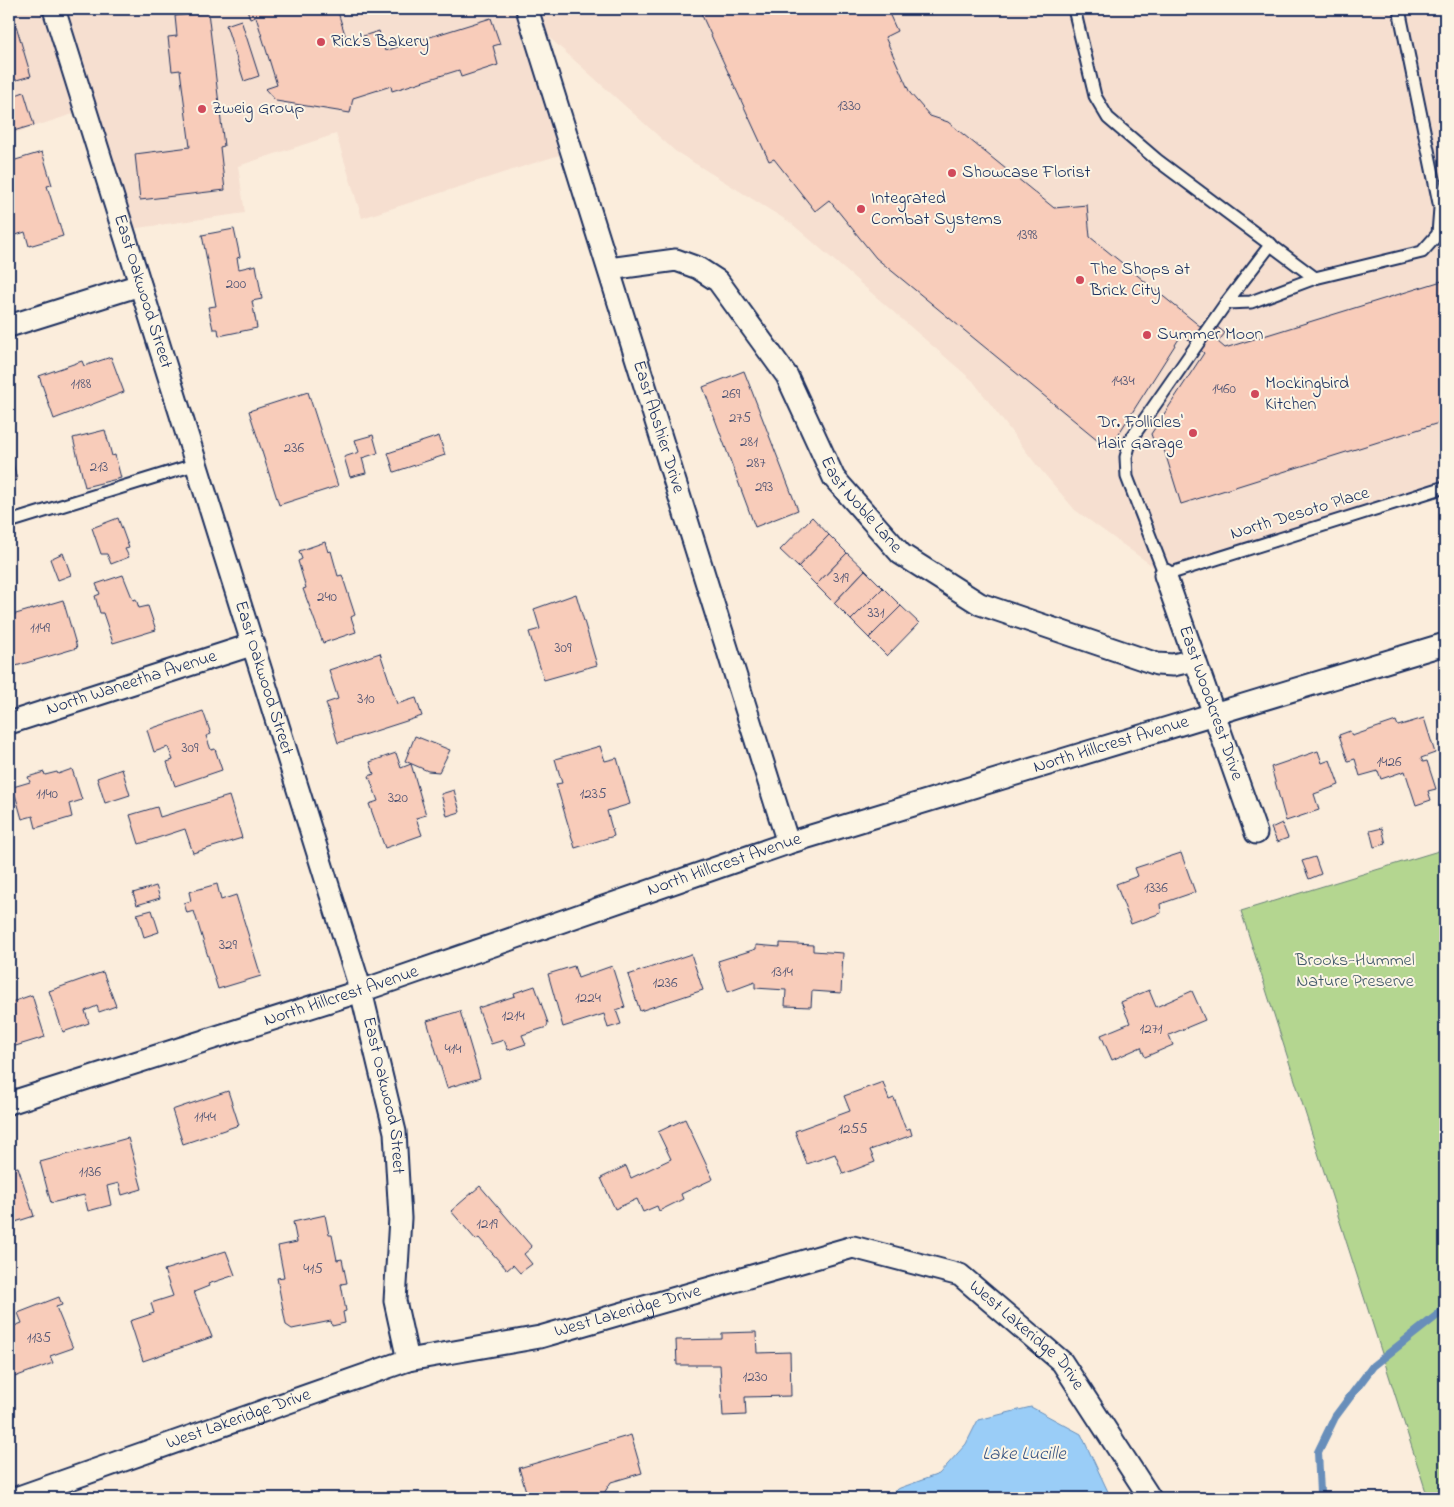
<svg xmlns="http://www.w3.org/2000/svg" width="1454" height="1507" viewBox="0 0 1454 1507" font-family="'Indie Flower',sans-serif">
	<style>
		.built { fill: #f6dfd0 }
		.green { fill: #b4d690; stroke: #688277 }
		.water { fill: #9acdf7; stroke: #678eba }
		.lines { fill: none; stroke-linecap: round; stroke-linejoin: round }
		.stream { stroke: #678eba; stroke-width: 8 }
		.building { fill: #f8ccba; stroke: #1b2f5e }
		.lane-casing { stroke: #1b2f5e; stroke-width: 15 }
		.street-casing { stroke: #1b2f5e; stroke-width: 25 }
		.lane { stroke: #fcf5e5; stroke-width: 11 }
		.street { stroke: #fcf5e5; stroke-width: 21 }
		.poi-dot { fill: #d1495b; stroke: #fcf5e5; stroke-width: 2 }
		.labels { text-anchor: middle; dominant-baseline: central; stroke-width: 4; stroke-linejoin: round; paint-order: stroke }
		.number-label { font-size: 15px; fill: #525675 }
		.poi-label { font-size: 18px; fill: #1b2f5e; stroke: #fcf5e5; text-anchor: start }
		.street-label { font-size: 18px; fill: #1b2f5e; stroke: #fcf5e5 }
		.park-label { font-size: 18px; fill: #41596a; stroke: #fcf5e5 }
		.water-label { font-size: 19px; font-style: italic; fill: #3b5684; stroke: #fcf5e5 }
	</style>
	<rect width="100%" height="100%" fill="#fbeddc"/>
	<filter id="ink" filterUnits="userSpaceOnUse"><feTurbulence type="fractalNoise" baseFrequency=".02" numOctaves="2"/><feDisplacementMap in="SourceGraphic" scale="10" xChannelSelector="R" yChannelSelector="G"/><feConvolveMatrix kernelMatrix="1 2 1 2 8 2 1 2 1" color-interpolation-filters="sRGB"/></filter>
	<g filter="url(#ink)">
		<polygon class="built" points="9,9 1445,9 1445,487 1165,575 1075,510 1035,463 973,381 791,223 675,151 532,22 572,151 362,218 336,134 238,166 245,213 123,230 85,110 9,135"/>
		<polygon class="green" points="1445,849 1445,1498 1428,1498 1241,911"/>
		<polygon class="water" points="1031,1407 1081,1434 1111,1498 883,1498 900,1488 939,1474 966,1444 978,1420"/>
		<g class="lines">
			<polyline class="stream" points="1323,1498 1320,1493 1318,1452 1335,1417 1373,1366 1445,1309"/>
		</g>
		<g class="building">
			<polygon points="247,9 337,9 347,41 379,31 385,51 491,18 500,44 493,46 498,65 461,77 459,70 392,91 391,86 353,98 350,113 276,101 265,89 277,85 256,17 250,19"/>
			<polygon points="699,9 887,9 897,31 885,37 910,93 930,116 948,122 1054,208 1087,205 1090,237 1201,327 1207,319 1225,333 1218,342 1225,348 1445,280 1445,421 1181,504 1162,443 1155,445 1151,434 1204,353 1182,334 1109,449 876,258 829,200 815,211 774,159 769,161"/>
			<polygon points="208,12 224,146 220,147 225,190 140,200 135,154 190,147 180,70 172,71 168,37 177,36 175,16"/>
			<polygon points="241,20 259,76 244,81 226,25"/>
			<polygon points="15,22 31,76 9,82 9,24"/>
			<polygon points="14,90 16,95 24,92 34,125 10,132 9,92"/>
			<polygon points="42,152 52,185 47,186 63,236 29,246 25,232 13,236 9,220 9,162"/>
			<polygon points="234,229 240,257 237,258 239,269 256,265 262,299 252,301 257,328 219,336 218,329 213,329 208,307 216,306 202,235"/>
			<polygon points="111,357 124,392 54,419 39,376 82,361 84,366"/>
			<polygon points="744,371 798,510 755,527 703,387"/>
			<polygon points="308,392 338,486 279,505 249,411"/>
			<polygon points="105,430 112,456 115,455 121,478 85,487 73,438"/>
			<polygon points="373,435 378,453 362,458 366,473 350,477 344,457 359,452 355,440"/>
			<polygon points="439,436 445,455 394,472 388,453"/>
			<polygon points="11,454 17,480 9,482 9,455"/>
			<polygon points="812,517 829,535 798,567 780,550"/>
			<polygon points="118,518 129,548 125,549 129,557 111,564 107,554 101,554 92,528"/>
			<polygon points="829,535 847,553 816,585 798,567"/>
			<polygon points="325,542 328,552 331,551 338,576 342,575 355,615 351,617 356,632 323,643 303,589 306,588 298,561 302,559 299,551"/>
			<polygon points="63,553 71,575 58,580 50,559"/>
			<polygon points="847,553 865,570 834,603 816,585"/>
			<polygon points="865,570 883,588 851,620 834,603"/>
			<polygon points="123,575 133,600 136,599 139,608 148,606 156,630 113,643 103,613 100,613 95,596 100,594 96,584"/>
			<polygon points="883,588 901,606 869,638 851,620"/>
			<polygon points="576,594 597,665 544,680 529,632 540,629 534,609"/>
			<polygon points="63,600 77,648 9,668 9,616"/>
			<polygon points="901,606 919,623 887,656 869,638"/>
			<polygon points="380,653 397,704 416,698 422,716 338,743 326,703 338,699 329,670"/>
			<polygon points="203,711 211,734 206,736 211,750 215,749 222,770 175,786 167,762 173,760 168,747 154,752 147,730"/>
			<polygon points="1424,718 1435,753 1421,758 1423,762 1427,761 1436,789 1428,791 1431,800 1416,805 1405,771 1381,779 1378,771 1360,776 1355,759 1348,761 1339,735 1350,731 1352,736 1396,721 1398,726"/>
			<polygon points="415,736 450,750 439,772 428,771 405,761"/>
			<polygon points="600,746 605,761 617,758 630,804 607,811 614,836 575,848 556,784 562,783 555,759"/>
			<polygon points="1318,751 1322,763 1330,760 1339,785 1314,794 1319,810 1286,821 1271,767"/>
			<polygon points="396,753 401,768 411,764 426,815 416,818 422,835 385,848 369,804 378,801 369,776 374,774 370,762"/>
			<polygon points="72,769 82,800 69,804 72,817 36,828 33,816 22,819 13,787 30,782 28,777 44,772 45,775 57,772 58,774"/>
			<polygon points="122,769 130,795 105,803 97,778"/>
			<polygon points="454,790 460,812 447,816 441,794"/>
			<polygon points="229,796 242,838 193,853 185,829 139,844 130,815 157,807 160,817"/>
			<polygon points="1282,823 1288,838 1277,842 1271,828"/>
			<polygon points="1382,828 1386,844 1374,847 1370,831"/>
			<polygon points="1181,853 1195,892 1160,904 1161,913 1131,924 1116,884 1138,876 1135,868"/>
			<polygon points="1315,857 1321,874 1309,879 1302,861"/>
			<polygon points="217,884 221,900 236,895 261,976 218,989 194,911 187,913 184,903 191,901 189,892"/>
			<polygon points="156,886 160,898 137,905 133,893"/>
			<polygon points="152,910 159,932 144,937 137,914"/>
			<polygon points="780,943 813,945 813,951 843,953 841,993 812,991 811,1007 785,1006 786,990 755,988 755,982 728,992 718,961 756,949 756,945 780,947"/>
			<polygon points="691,954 703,990 640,1011 628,975"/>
			<polygon points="574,966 578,978 612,966 625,1007 616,1010 621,1024 608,1028 604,1014 563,1027 548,974"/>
			<polygon points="103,972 116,1006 99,1012 97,1006 85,1011 89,1023 63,1032 49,991"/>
			<polygon points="535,986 548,1023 547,1027 522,1035 526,1044 508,1050 504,1040 491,1044 478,1008 515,996 514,993"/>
			<polygon points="1149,990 1156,1007 1192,991 1205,1020 1169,1035 1173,1045 1145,1057 1141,1047 1112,1060 1101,1035 1130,1023 1121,1002"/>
			<polygon points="32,995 45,1037 9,1048 9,1003"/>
			<polygon points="460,1011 480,1078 447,1088 427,1021"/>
			<polygon points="883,1082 889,1100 894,1098 906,1130 910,1128 912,1135 870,1150 875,1162 843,1174 835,1154 807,1164 795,1131 850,1111 844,1096"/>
			<polygon points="228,1091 239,1125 183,1144 172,1110"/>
			<polygon points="685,1119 713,1179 681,1194 683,1199 659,1211 657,1206 643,1212 637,1199 615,1209 601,1178 626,1166 631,1178 671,1159 658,1132"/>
			<polygon points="128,1138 142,1189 122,1195 119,1183 107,1186 111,1205 88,1211 84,1195 51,1203 40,1162"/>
			<polygon points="18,1167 34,1216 9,1224 9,1169"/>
			<polygon points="480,1186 532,1247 524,1254 532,1264 520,1273 513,1265 507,1270 479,1238 476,1240 451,1211"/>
			<polygon points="325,1215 329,1235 332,1235 337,1260 342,1259 347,1283 341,1284 346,1311 343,1312 345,1323 332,1326 331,1321 292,1329 286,1325 277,1278 284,1277 278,1246 297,1242 293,1222"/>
			<polygon points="226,1251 235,1275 208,1284 209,1286 194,1292 212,1337 143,1361 130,1321 154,1313 151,1303 173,1296 164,1270"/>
			<polygon points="59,1297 62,1305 56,1307 73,1348 50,1356 53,1363 9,1379 9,1328 22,1323 18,1313"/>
			<polygon points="756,1332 757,1353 790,1352 791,1396 745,1397 746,1415 723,1416 720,1365 677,1365 676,1340 722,1339 722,1333"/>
			<polygon points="631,1435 642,1473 611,1482 601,1498 564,1498 556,1493 538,1498 528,1498 519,1468"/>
			<rect x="457" y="1495" width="52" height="3"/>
		</g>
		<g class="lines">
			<defs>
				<g id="lane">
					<polyline points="1074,9 1095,96 1108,118 1157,160 1315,278"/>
					<polyline points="1271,244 1226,303 1131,439 1126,457 1127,477 1165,575 1445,487"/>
					<polyline points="1226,303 1251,302 1315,278 1422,252 1438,234 1440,208 1399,9"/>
					<polyline points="9,522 197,464"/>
				</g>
				<g id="street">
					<path id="s1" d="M54,9l307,982 34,141 5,86 -5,83 13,59"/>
					<path id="s2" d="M527,9l261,834"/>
					<path id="s3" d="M609,269l67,-9 22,8 20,13 69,95 47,102 67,76 79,50 177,60 16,1 22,-5"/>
					<polyline points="9,326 140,285"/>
					<path id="s4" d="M1165,575l91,258"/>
					<path id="s5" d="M9,723l245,-79"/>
					<path id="s6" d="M9,1103l352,-112 427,-148 657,-199"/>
					<path id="s7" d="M16,1498l392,-138 132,-23 313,-90 107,28 102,87 88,136"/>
				</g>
			</defs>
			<use href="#lane" class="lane-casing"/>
			<use href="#street" class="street-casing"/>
			<use href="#lane" class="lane"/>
			<use href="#street" class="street"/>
		</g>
	</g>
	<g class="poi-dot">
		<circle cx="321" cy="42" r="5"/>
		<circle cx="202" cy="109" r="5"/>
		<circle cx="952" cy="173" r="5"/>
		<circle cx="861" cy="209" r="5"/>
		<circle cx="1080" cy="280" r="5"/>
		<circle cx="1147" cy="335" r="5"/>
		<circle cx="1255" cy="394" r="5"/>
		<circle cx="1193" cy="433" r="5"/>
	</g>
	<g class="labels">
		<g class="number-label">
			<text x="849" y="106">1330</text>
			<text x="1027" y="235">1398</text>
			<text x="236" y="284">200</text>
			<text x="1123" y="381">1434</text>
			<text x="81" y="384">1188</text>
			<text x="1224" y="389">1460</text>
			<text x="731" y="394">269</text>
			<text x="740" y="418">275</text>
			<text x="749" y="442">281</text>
			<text x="294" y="448">236</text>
			<text x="756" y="463">287</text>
			<text x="99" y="467">213</text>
			<text x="764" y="487">293</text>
			<text x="841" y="578">319</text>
			<text x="327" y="597">240</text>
			<text x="876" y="613">331</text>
			<text x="40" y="628">1149</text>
			<text x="563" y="648">309</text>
			<text x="366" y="699">310</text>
			<text x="190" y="748">309</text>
			<text x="1389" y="762">1426</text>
			<text x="47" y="794">1140</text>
			<text x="593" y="794">1235</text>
			<text x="398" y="798">320</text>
			<text x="1156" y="888">1336</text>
			<text x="228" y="945">329</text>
			<text x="782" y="972">1314</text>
			<text x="665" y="983">1236</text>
			<text x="588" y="998">1224</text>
			<text x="513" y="1016">1214</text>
			<text x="1151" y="1029">1271</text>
			<text x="453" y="1049">414</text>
			<text x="205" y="1117">1144</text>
			<text x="853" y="1129">1255</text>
			<text x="90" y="1172">1136</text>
			<text x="487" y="1224">1219</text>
			<text x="313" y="1269">415</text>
			<text x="39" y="1338">1135</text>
			<text x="755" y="1377">1230</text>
		</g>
		<g class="poi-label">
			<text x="331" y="42">Rick's Bakery</text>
			<text x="212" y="109">Zweig Group</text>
			<text x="962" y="173">Showcase Florist</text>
			<text x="871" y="199">Integrated<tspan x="871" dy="21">Combat Systems</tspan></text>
			<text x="1090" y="270">The Shops at<tspan x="1090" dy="21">Brick City</tspan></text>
			<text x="1157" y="335">Summer Moon</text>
			<text x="1265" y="384">Mockingbird<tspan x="1265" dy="21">Kitchen</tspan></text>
			<text x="1183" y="423" text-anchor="end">Dr. Follicles'<tspan x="1183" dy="21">Hair Garage</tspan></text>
		</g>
		<g class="street-label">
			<text stroke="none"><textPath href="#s1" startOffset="296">East Oakwood Street</textPath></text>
			<text stroke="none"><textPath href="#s2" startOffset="438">East Abshier Drive</textPath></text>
			<text stroke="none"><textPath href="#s3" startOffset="382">East Noble Lane</textPath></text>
			<text transform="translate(1300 514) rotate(-17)">North Desoto Place</text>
			<text stroke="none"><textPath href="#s1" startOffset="701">East Oakwood Street</textPath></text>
			<text stroke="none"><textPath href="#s5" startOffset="129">North Waneetha Avenue</textPath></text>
			<text stroke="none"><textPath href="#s4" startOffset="136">East Woodcrest Drive</textPath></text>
			<text stroke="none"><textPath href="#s6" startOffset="1159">North Hillcrest Avenue</textPath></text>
			<text stroke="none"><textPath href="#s6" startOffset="754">North Hillcrest Avenue</textPath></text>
			<text stroke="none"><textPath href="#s6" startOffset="349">North Hillcrest Avenue</textPath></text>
			<text stroke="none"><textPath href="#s1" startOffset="1136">East Oakwood Street</textPath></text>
			<text stroke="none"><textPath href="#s7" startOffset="641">West Lakeridge Drive</textPath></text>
			<text stroke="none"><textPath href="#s7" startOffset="1076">West Lakeridge Drive</textPath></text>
			<text stroke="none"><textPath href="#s7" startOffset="236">West Lakeridge Drive</textPath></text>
		</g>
		<g class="park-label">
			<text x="1355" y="961">Brooks-Hummel<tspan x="1355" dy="21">Nature Preserve</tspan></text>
		</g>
		<g class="water-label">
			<text x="1024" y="1454">Lake Lucille</text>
		</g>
	</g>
	<rect width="1454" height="1507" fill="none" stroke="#fcf5e5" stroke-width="30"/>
	<rect x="15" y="15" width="1424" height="1477" fill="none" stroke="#1b2f5e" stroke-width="2" filter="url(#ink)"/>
</svg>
